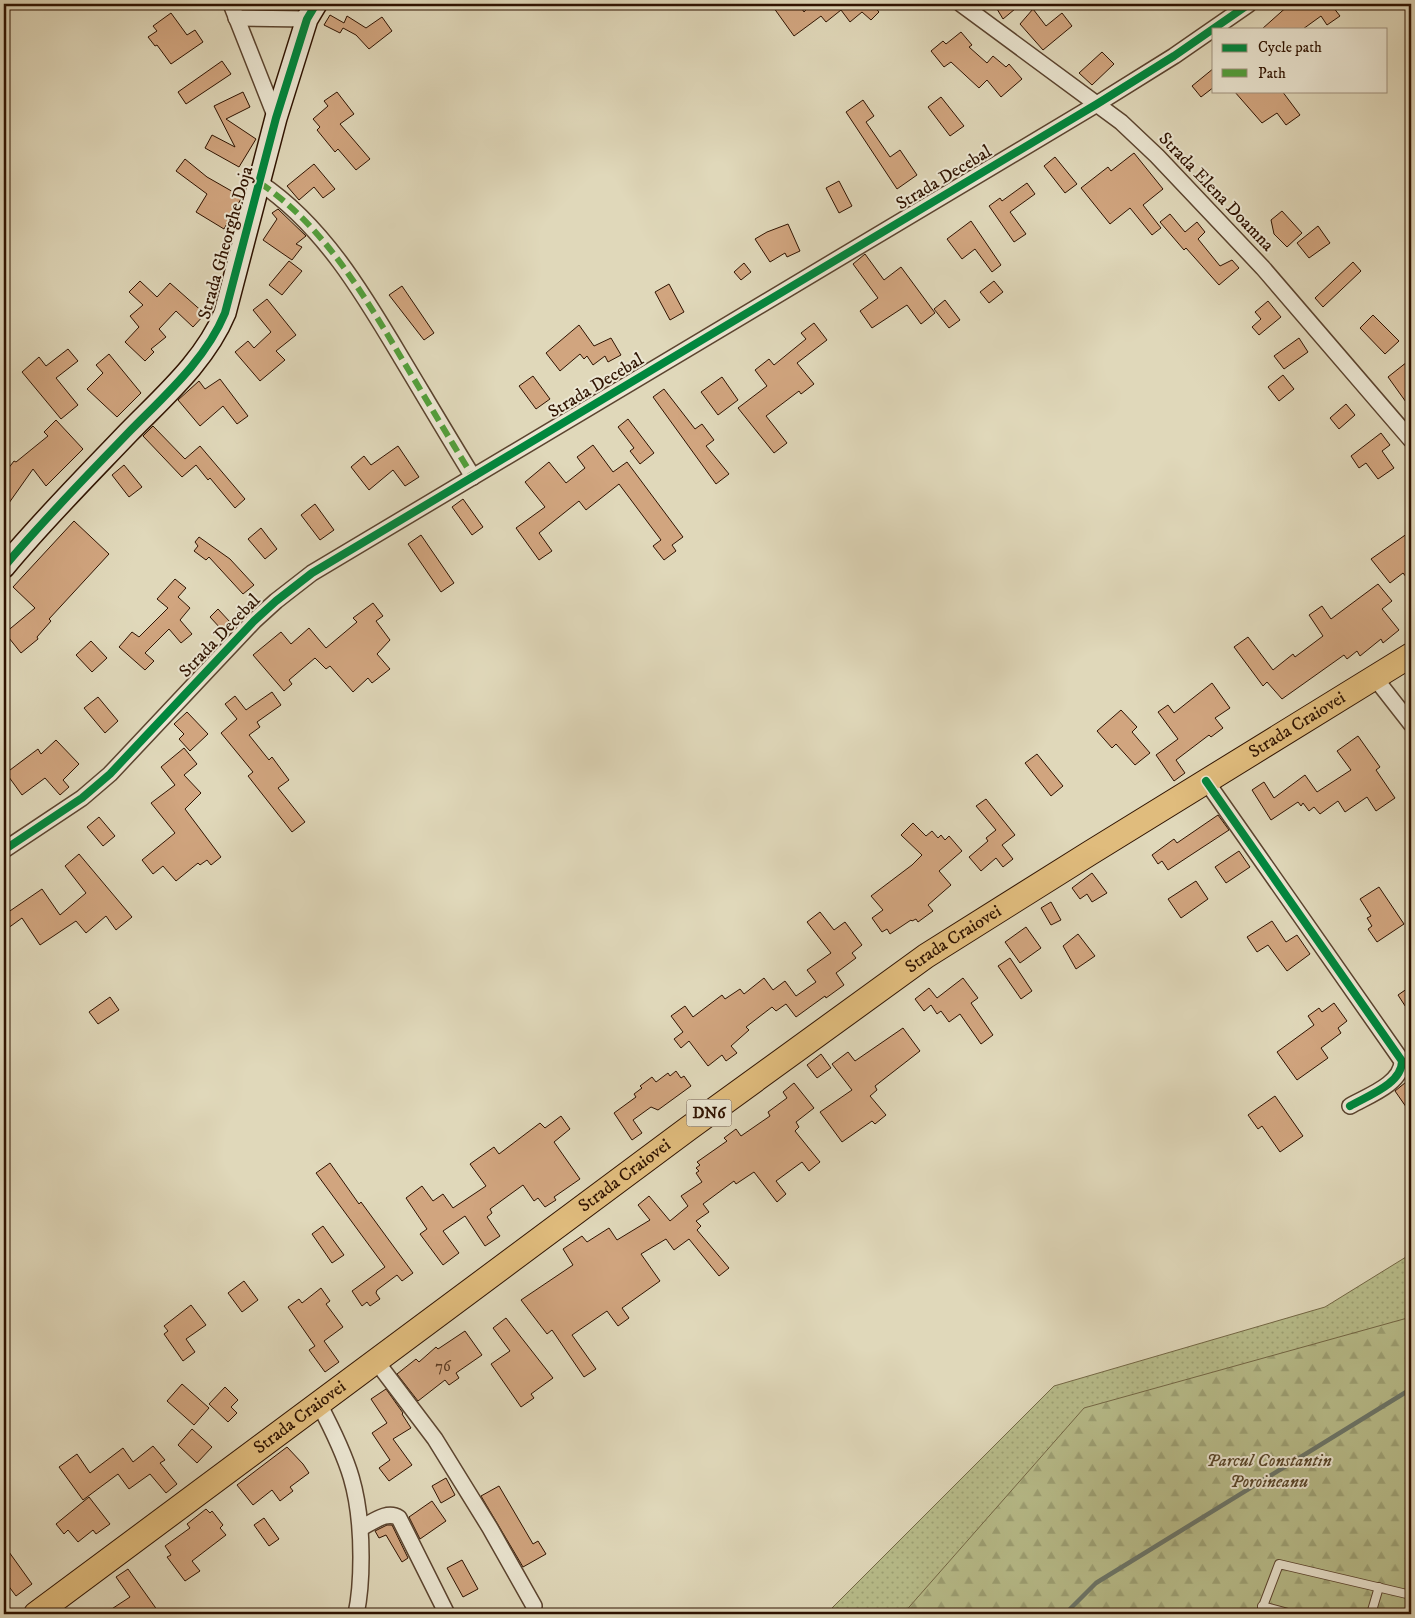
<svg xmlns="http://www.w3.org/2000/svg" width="1415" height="1618" viewBox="0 0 1415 1618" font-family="'IM FELL DW Pica',serif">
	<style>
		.grass { fill: url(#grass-dots); stroke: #746846 }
		.forest { fill: url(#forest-firs); stroke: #746846 }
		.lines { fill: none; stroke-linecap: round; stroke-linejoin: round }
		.stream { stroke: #6c776b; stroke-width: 4.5 }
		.building { fill: #d1a57f; stroke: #2f1301 }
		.lane-casing { stroke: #5b442f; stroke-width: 10 }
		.street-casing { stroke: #5b442f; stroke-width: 18 }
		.secondary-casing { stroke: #2f1301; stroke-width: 24 }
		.primary-casing { stroke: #2f1301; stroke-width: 26 }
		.lane { stroke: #ebe6d2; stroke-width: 8 }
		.street { stroke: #ebe6d2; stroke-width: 15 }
		.secondary { stroke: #ebe6d2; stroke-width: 21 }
		.primary { stroke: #e0bc7d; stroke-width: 24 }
		.quiet { stroke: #52a03c; stroke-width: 6; stroke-dasharray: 12 6; stroke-linecap: butt }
		.cycleway-casing { stroke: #ebe6d2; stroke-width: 11 }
		.cycleway { stroke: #00873e; stroke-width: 8 }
		.labels { text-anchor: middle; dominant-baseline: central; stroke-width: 4; stroke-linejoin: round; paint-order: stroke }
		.number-label { font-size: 15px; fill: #583820 }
		.shield { fill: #ebe6d2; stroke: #675240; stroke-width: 1 }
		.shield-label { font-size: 16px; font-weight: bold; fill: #2f1301 }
		.street-label { font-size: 18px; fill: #2f1301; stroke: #ebe6d2 }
		.park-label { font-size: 18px; font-style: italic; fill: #58462a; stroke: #ebe6d2 }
	</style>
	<defs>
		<pattern id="grass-dots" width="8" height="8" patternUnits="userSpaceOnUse" patternTransform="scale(1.25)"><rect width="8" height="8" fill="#b8bd8b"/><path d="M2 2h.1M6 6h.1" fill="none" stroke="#9ea276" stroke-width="1.8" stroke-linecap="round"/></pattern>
		<pattern id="forest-firs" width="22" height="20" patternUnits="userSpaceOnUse" patternTransform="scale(1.25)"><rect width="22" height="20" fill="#b8bd8b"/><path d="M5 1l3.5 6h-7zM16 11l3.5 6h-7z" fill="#9ea276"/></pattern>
	</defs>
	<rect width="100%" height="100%" fill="#e0d8ba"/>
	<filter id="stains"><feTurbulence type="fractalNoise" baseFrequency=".004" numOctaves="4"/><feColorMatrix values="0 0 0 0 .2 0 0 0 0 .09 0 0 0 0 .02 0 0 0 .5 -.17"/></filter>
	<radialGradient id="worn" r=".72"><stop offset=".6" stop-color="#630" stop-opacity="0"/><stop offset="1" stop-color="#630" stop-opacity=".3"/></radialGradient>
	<polygon class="grass" points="1406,1257 1411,1263 1411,1614 826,1614 1054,1386 1325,1307"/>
	<polygon class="forest" points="1411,1317 1411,1614 903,1614 1084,1408"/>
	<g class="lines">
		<polyline class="stream" points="1065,1614 1096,1583 1411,1389"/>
	</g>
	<g class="building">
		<polygon points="771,4 799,4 804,12 811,4 872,4 879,12 871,20 862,12 850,22 841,10 826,22 821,16 794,36"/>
		<polygon points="994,4 1021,4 1003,19"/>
		<polygon points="1290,4 1338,4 1333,7 1340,16 1327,25 1321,16 1303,29 1262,29"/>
		<polygon points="1033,9 1046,26 1062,13 1072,26 1043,50 1020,24"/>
		<polygon points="171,13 187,35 195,30 203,42 171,64 157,45 155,46 148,37 157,31 153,26"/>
		<polygon points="330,15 344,23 347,16 366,28 382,17 392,31 369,49 356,35 343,28 340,33 324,25"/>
		<polygon points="961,32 972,45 969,47 987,63 993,56 1006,67 1009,64 1022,79 1001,97 987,80 979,88 951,62 944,67 931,51 943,41 946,44"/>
		<polygon points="1102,52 1114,64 1092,85 1079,73"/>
		<polygon points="222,61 231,74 186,104 178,92"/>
		<polygon points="1214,68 1214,87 1201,97 1192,86"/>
		<polygon points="1234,91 1282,91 1300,115 1286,125 1277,113 1262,123"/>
		<polygon points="243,92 250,107 226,119 256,139 239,167 205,148 212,135 235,147 214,106"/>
		<polygon points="337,92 354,114 340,124 370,159 356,170 338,149 335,152 317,130 320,127 313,119 328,106 324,101"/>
		<polygon points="941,97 964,126 950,136 928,107"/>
		<polygon points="863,100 874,116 866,122 890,157 900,150 917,175 897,189 846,112"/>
		<polygon points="1134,153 1163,189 1143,205 1161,228 1152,235 1130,208 1110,224 1081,188 1108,167 1111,171"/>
		<polygon points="1055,157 1077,184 1065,193 1044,166"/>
		<polygon points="185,159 207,177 242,197 224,229 196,212 207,194 176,171"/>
		<polygon points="314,164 335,189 323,198 314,187 299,200 287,186"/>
		<polygon points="839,181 852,206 839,213 826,188"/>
		<polygon points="1027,183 1035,194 1010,212 1026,234 1014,242 989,206 1000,198 1002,201"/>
		<polygon points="278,209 306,236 296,244 302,247 292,260 263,240 277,219 272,213"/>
		<polygon points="1282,211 1302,233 1287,247 1274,234 1271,220"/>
		<polygon points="1170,214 1185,232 1197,222 1205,232 1198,239 1220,266 1232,260 1239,268 1219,285 1186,248 1184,250 1160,222"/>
		<polygon points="971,221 1001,265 992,272 975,249 962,259 947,239"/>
		<polygon points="788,224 800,251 787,257 785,253 770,262 755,239 767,232"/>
		<polygon points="1318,226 1330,243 1309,258 1297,243"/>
		<polygon points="865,254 884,280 901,267 935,313 921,324 907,305 872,328 860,311 878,298 853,264"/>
		<polygon points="289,261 302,271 282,295 269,285"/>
		<polygon points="1353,262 1361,271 1323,307 1315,298"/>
		<polygon points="744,263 751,272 741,280 734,272"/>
		<polygon points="140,281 157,297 170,283 205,314 193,327 176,311 159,329 166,337 151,349 154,352 145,361 125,342 139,327 130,316 143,305 129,292"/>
		<polygon points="994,281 1003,292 989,303 980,292"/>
		<polygon points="669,284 684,312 670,320 655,292"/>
		<polygon points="402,286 434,333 424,340 389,295"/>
		<polygon points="267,299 296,335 276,351 285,360 260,381 235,352 248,341 254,348 271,332 253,310"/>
		<polygon points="945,300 960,320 949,328 934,309"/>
		<polygon points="1268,301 1281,317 1259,335 1252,327 1261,319 1255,312"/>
		<polygon points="1373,315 1399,341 1385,354 1360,328"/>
		<polygon points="814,323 827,340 797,363 814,384 801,394 799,391 766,416 787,443 774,453 738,408 767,386 755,370 769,359 774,365 806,339 801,333"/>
		<polygon points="579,325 594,346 611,338 621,355 608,362 605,356 593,365 587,356 584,359 580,354 560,371 546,353"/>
		<polygon points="1299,338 1308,352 1284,369 1274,356"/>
		<polygon points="68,349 78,361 56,378 78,405 61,419 22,372 39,357 46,366"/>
		<polygon points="109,354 141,393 117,417 87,389 103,373 96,365"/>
		<polygon points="1407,362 1411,368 1411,409 1388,377"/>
		<polygon points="1283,375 1294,389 1279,401 1268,387"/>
		<polygon points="533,376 550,399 536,409 519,386"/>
		<polygon points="722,377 738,400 718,415 701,392"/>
		<polygon points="220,379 248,416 237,424 223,406 200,426 178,400 199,381 205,389"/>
		<polygon points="664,389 695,429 702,424 714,440 706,446 729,474 716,484 653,397"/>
		<polygon points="1346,404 1355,415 1339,429 1330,418"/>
		<polygon points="628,419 654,453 640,464 630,451 634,448 618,427"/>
		<polygon points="56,420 83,449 46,486 33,469 4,510 4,474 14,461 16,462 48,436 44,432"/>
		<polygon points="153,426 185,459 200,446 245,499 235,508 210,478 208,480 196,465 182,477 143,436"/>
		<polygon points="1381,433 1390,445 1382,451 1394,468 1378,479 1366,463 1359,468 1351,456"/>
		<polygon points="593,445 613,472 627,462 683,537 672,545 676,551 664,560 653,546 661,540 619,484 586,510 579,501 539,533 552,551 539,560 516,528 545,507 525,482 549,462 566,483 585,468 577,457"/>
		<polygon points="398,446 419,477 405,486 393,470 369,490 351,467 364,456 371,465"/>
		<polygon points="124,465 142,487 129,497 112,475"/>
		<polygon points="463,499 483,527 472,535 452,507"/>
		<polygon points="315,504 334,530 320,540 301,515"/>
		<polygon points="74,521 109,554 49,619 51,621 37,637 38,639 21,653 5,633 35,608 13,587"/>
		<polygon points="261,528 277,549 265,559 248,539"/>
		<polygon points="1411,531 1411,583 1403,573 1390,583 1371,559"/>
		<polygon points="421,535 454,583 441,592 408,544"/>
		<polygon points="199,537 230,559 254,585 243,594 209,557 206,560 194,551 198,546 195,542"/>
		<polygon points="175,579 186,588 178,597 190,608 180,620 192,634 181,643 169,629 145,653 154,661 145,670 119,647 132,632 139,637 168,608 157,599"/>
		<polygon points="1378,584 1392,601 1382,609 1399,630 1383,643 1381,639 1360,656 1357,651 1347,659 1344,655 1282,699 1267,682 1263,686 1234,647 1248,637 1273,670 1293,654 1295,657 1323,636 1309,615 1322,606 1331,619"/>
		<polygon points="373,603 383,616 376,621 390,640 377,654 390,669 372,683 368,678 353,692 330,666 326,669 315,658 289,680 292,684 284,691 253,655 281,632 291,644 309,628 326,648 357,622 353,618"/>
		<polygon points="218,609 230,622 222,630 210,617"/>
		<polygon points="91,641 107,658 92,672 76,655"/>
		<polygon points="1212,683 1230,708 1215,718 1223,728 1211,737 1209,735 1176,760 1185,773 1174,781 1156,755 1178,739 1158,712 1168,705 1174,713"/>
		<polygon points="272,692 281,705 257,722 260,727 249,735 269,760 272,757 289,780 278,788 305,822 292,832 248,776 253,772 221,733 237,719 225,704 235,696 246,710"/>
		<polygon points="98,697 118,721 105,733 84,708"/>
		<polygon points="1121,710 1137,727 1132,732 1150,753 1135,765 1116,744 1112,748 1097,731"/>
		<polygon points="187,712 208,734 190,751 179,739 184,734 174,724"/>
		<polygon points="1358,736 1380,767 1376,770 1395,798 1376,811 1367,797 1345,812 1338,801 1320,814 1314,807 1309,811 1303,803 1301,806 1298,802 1271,820 1252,790 1264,782 1274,798 1305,775 1317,792 1351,770 1337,751"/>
		<polygon points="56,740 79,764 63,780 69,787 60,795 45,778 22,795 6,773 38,749 41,754"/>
		<polygon points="184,748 197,764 184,775 201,793 185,809 221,857 211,865 207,860 200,865 198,863 176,881 163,866 153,874 142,860 175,833 151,803 175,785 161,767"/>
		<polygon points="1037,754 1063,786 1051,796 1025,763"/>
		<polygon points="986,799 1015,835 1002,845 1013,859 1003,867 996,858 981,871 969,857 988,841 986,838 996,830 976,806"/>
		<polygon points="1218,815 1229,830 1168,870 1162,861 1158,864 1152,855 1174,839 1177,843"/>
		<polygon points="99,817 115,836 103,846 87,827"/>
		<polygon points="913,823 926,836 932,831 938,838 941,835 945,840 949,836 962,851 939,871 951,885 928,905 933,911 918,922 916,919 912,921 911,920 890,934 887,929 882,932 872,918 883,910 871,896 912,865 922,855 901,835"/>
		<polygon points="1239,851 1250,867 1226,883 1215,867"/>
		<polygon points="79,854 132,917 116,930 106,916 86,933 76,921 40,945 22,918 4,931 4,915 42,889 60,915 86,893 65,866"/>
		<polygon points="1092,873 1107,893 1092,902 1087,894 1080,899 1072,888"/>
		<polygon points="1196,881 1208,899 1181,918 1168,899"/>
		<polygon points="1379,887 1404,924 1377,942 1368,929 1372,926 1367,918 1371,916 1360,899"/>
		<polygon points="1051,902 1061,920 1051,925 1041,908"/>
		<polygon points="820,912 834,930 845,922 862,945 852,953 856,958 836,973 844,985 826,998 825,996 796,1017 786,1004 776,1011 772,1007 746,1027 749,1030 731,1046 737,1053 726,1061 722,1055 708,1066 689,1041 681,1048 674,1039 683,1032 671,1016 685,1006 693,1017 722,995 725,999 740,989 744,994 764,978 773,990 785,981 796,996 816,982 807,970 831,953 807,922"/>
		<polygon points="1272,921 1286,942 1297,935 1310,954 1287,971 1268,945 1257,952 1247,937"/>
		<polygon points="1026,927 1041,948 1020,963 1005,942"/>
		<polygon points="1078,934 1095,956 1076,969 1063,946"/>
		<polygon points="1010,958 1032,991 1021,999 998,966"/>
		<polygon points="963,978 978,998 971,1003 993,1035 981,1044 960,1014 949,1022 941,1011 937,1014 931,1005 924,1011 915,999 929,988 937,998"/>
		<polygon points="1411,986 1411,1015 1398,995"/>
		<polygon points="110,997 119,1010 98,1024 89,1012"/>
		<polygon points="1334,1003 1347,1021 1338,1028 1341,1033 1321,1048 1328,1058 1297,1080 1277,1052 1314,1025 1308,1016 1319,1008 1322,1012"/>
		<polygon points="903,1028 920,1051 875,1086 877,1090 870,1096 886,1115 875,1124 872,1121 842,1142 820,1112 852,1090 832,1064 848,1052 855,1061"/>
		<polygon points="821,1054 831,1068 817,1078 807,1065"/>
		<polygon points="676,1071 681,1078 684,1076 691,1086 658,1110 651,1107 633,1120 642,1133 632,1140 614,1113 636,1097 634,1094 642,1088 640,1086 652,1077 656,1082 668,1073 670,1076"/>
		<polygon points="1411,1078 1411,1114 1395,1091"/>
		<polygon points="794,1083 814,1108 796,1122 799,1127 795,1131 820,1162 809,1171 802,1162 776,1181 786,1194 777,1202 754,1172 736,1184 734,1181 703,1204 709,1212 696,1221 701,1226 697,1230 729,1268 719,1276 689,1239 674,1250 666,1239 641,1254 660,1281 622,1308 629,1318 618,1326 607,1311 572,1335 596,1369 584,1377 552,1330 547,1334 521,1300 573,1265 563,1249 582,1236 587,1242 609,1228 617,1240 650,1220 638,1205 649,1196 670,1221 688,1206 681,1196 702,1182 696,1173 699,1171 696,1168 700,1165 697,1162 727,1141 724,1138 736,1129 741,1136 770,1116 768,1112 787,1098 783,1092"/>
		<polygon points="1275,1096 1303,1136 1280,1152 1262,1126 1258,1129 1248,1115"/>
		<polygon points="561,1116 570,1129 554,1142 580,1179 554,1197 556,1200 545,1207 538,1198 534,1201 523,1185 490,1209 492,1213 487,1217 500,1236 485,1246 465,1216 443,1231 459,1253 443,1265 420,1234 427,1229 406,1198 422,1186 433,1201 443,1194 453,1208 486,1186 470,1164 494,1147 499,1154 540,1123 545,1128"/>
		<polygon points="330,1163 359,1204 361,1202 413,1273 402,1281 397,1275 377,1290 376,1293 380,1299 370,1306 367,1302 362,1306 352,1291 385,1267 316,1173"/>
		<polygon points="323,1226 344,1255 332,1263 312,1234"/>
		<polygon points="244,1281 258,1300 242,1312 228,1293"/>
		<polygon points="321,1288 330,1301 326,1304 343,1327 324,1341 339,1362 325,1372 309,1350 315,1346 288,1307 299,1299 302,1303"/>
		<polygon points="191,1305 206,1325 186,1339 195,1352 183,1361 164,1334 168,1331 164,1326"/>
		<polygon points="506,1318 553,1378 531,1394 534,1398 521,1407 491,1364 510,1351 493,1328"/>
		<polygon points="465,1331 482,1355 456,1373 459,1378 449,1385 445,1380 418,1401 397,1374 416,1359 419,1362 436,1347 438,1349"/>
		<polygon points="182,1384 209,1408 194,1425 167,1401"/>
		<polygon points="225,1387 238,1400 231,1407 237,1413 228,1422 209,1404"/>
		<polygon points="386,1389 403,1413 402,1414 411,1428 393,1439 412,1465 389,1481 379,1468 390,1460 372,1433 387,1423 371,1399"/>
		<polygon points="192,1429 212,1447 197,1463 178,1445"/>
		<polygon points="153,1446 165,1460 160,1463 177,1484 166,1493 150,1474 129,1489 118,1474 83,1500 59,1467 77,1454 90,1473 123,1448 133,1462"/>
		<polygon points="287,1447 303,1464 309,1473 290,1487 293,1491 280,1501 272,1490 253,1505 237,1485"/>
		<polygon points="446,1478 455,1495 441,1503 432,1486"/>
		<polygon points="499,1486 533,1544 538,1541 546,1554 523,1567 481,1496"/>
		<polygon points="89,1497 110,1524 96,1534 93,1530 78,1542 68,1530 64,1534 56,1524"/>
		<polygon points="432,1501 446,1521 420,1539 409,1517"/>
		<polygon points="206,1509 210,1513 212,1511 223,1525 220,1528 226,1535 192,1561 200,1571 185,1581 167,1557 171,1555 165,1546 190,1528 187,1524"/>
		<polygon points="264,1518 279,1539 269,1546 254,1525"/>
		<polygon points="387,1525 392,1525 408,1558 402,1562 386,1535 379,1538 375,1531"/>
		<polygon points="4,1545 32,1584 16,1596 4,1580"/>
		<polygon points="462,1560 478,1589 463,1597 447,1568"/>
		<polygon points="128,1569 160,1614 104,1614 130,1597 116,1577"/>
	</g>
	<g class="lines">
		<defs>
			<g id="lane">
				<polyline points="1262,1606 1292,1614"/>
				<polyline points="1260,1614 1279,1564 1411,1595"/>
				<polyline points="1371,1614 1379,1587"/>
			</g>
			<g id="street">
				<polyline points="231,4 276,118"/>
				<polyline points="961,4 1121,122 1157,156 1263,268 1411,440"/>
				<polyline points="236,18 307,19"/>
				<path d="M260,183c63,42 104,112 142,176 24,40 47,79 71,118"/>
				<polyline points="1375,678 1411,724"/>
				<path d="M1206,781l196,280c0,23 -35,35 -52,45"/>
				<polyline points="4,850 82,798 110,774 254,621 276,601 312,573 1097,104 1174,56 1249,4"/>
				<polyline points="376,1361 435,1439 490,1528 534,1606"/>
				<path d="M319,1404c30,57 42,88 42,153 0,19 -1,39 -5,57"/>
				<path d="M361,1528c12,-6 26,-18 38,-10l48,96"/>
			</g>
			<path id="secondary" d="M4,567c39,-47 82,-90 124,-134 36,-37 77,-72 97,-120l51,-195 31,-99 9,-15"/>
			<g id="primary">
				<path id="s1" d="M36,1614l653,-486 237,-172 164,-103 321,-198"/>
			</g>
		</defs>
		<use href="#lane" class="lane-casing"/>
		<use href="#street" class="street-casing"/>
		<use href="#secondary" class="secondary-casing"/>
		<use href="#primary" class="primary-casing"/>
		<use href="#lane" class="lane"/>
		<use href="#street" class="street"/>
		<use href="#secondary" class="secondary"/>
		<use href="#primary" class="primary"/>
		<path class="quiet" d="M260,183c63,42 104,112 142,176 24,40 47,79 71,118"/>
		<defs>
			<g id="cycleway">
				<path d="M4,567c39,-47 82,-90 124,-134 36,-37 77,-72 97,-120l51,-195 31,-99 9,-15"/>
				<path d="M1206,781l196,280c0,23 -35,35 -52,45"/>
				<polyline points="4,850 82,798 110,774 254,621 276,601 312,573 1097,104 1174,56 1249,4"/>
			</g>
		</defs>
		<use href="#cycleway" class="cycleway-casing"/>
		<use href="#cycleway" class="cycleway"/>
	</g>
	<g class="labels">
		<g class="number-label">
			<text x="443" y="1366">76</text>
		</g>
		<rect class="shield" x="686.5" y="1099.5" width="45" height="27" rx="4"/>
		<g class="shield-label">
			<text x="709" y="1113">DN6</text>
		</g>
		<g class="street-label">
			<text transform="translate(944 178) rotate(-31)">Strada Decebal</text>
			<text transform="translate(1216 192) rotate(46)">Strada Elena Doamna</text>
			<text transform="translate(226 243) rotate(-74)">Strada Gheorghe Doja</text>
			<text transform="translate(596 386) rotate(-31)">Strada Decebal</text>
			<text transform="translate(220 636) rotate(-46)">Strada Decebal</text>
			<text stroke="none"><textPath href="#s1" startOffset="1544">Strada Craiovei</textPath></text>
			<text stroke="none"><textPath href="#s1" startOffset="1139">Strada Craiovei</textPath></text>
			<text stroke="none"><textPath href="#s1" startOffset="734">Strada Craiovei</textPath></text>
			<text stroke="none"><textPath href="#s1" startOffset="329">Strada Craiovei</textPath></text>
		</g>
		<g class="park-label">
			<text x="1269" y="1461">Parcul Constantin<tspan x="1269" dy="21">Poroineanu</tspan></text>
		</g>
	</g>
	<rect width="1415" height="1618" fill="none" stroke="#e0d8ba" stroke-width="20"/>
	<rect x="5" y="5" width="1405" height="1608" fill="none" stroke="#2f1301" stroke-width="2.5"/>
	<rect x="10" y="10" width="1395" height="1598" fill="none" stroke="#2f1301"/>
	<rect x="1212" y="28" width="175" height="65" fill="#ebe6d2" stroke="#a0927e"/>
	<rect x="1222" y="44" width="25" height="8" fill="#00873e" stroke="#a0927e"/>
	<text x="1258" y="52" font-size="15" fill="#2f1301">Cycle path</text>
	<rect x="1222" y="69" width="25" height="8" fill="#52a03c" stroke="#a0927e"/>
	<text x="1258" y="78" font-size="15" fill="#2f1301">Path</text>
	<rect width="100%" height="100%" filter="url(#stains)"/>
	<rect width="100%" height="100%" fill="url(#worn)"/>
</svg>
